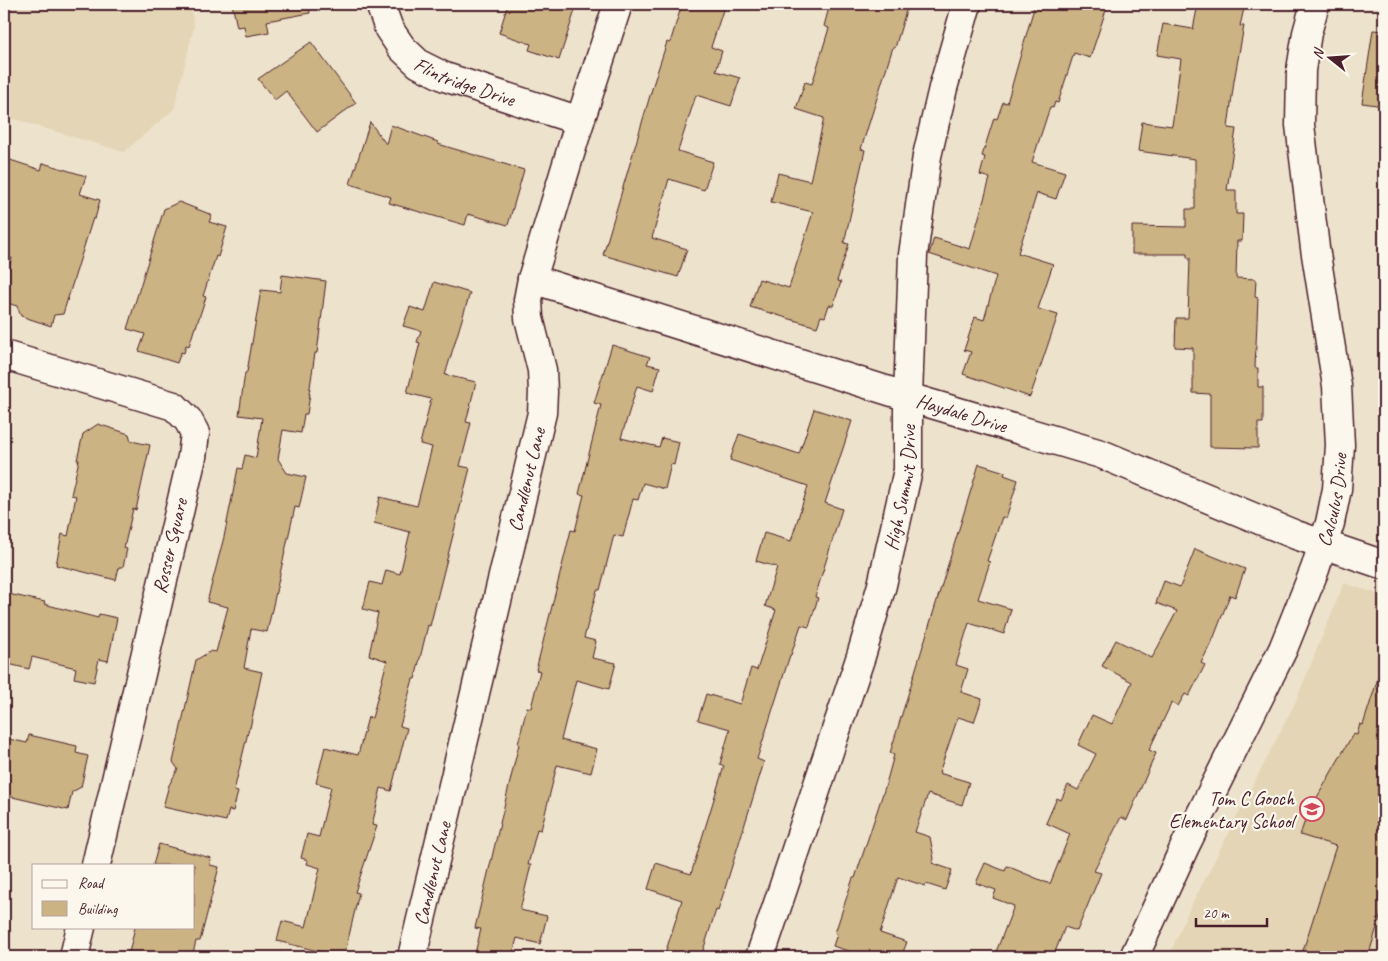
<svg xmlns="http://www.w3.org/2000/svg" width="1388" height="961" viewBox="0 0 1388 961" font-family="Caveat,sans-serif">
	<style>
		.built { fill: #e3d5b6 }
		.building { fill: #ccb383; stroke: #4a1f2b }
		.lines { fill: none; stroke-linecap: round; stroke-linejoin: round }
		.minor-casing { stroke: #4a1f2b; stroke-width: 31 }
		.minor { stroke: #fbf7ec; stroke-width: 28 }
		.labels { text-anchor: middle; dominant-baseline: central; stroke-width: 4.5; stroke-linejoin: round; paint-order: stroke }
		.street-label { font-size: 20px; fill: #4a1f2b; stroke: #fbf7ec }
		.poi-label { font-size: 20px; fill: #4a1f2b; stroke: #fbf7ec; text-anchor: end }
	</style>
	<rect width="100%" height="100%" fill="#ede3cc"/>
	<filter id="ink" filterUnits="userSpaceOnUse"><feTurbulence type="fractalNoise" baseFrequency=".02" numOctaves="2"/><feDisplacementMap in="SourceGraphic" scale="10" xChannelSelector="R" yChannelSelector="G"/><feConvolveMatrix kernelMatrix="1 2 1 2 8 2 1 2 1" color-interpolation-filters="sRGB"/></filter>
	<g filter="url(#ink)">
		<g class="built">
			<polygon points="4,4 190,4 194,26 174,109 124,152 4,116"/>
			<polygon points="1344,583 1384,596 1384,957 1169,957 1186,916 1295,703"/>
		</g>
		<g class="building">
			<polygon points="232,4 309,4 310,13 267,21 269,32 246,36 244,26 237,27"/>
			<polygon points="508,4 577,4 559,60 529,50 531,44 499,33"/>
			<polygon points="682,4 725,4 711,47 722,51 716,71 740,78 731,106 696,95 678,151 713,162 704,190 669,179 652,238 687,249 678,277 603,255 654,82 667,42 670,43"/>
			<polygon points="830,4 908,4 895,48 893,47 861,149 865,150 844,243 849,244 837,281 841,282 833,306 829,305 825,317 821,316 817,327 750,307 759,279 789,288 813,212 771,202 778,173 810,181 824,118 796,109 805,82 812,84 829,28 824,26"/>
			<polygon points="1035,4 1108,4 1090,58 1074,53 1058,103 1055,102 1053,108 1050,107 1032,162 1065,172 1056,199 1037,193 1018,253 1053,264 1038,309 1058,315 1030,397 963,374 971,352 964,350 975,317 984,320 996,276 929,254 934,238 970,249 990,178 980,175 985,157 982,156 994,118 997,119 1003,102 1007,103"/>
			<polygon points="1198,4 1245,4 1240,26 1244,26 1234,81 1228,128 1236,129 1227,190 1236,190 1236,214 1243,214 1242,241 1237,241 1236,278 1256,279 1255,297 1258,298 1255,368 1258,368 1258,387 1263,387 1263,423 1258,423 1258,448 1210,447 1210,394 1193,393 1193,348 1175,347 1176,318 1188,318 1190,258 1187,258 1187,254 1132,254 1132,226 1186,227 1186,209 1195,209 1195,159 1138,151 1142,122 1172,126 1181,59 1157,55 1163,24 1193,29"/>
			<polygon points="1373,30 1384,31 1384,106 1362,103"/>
			<polygon points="311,42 356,103 317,132 286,91 275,100 258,79"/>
			<polygon points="370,122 386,144 391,125 438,142 438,144 524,170 508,225 468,214 465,225 389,203 391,197 350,184"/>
			<polygon points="4,158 41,170 43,163 86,176 80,194 100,200 95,219 93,218 63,314 54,315 51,326 21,316 17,306 4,302 4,284 12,258 4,257"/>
			<polygon points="179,202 212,215 209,222 227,227 218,257 216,256 203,296 206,297 196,327 195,327 189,346 186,345 184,353 181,352 177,363 139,351 145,334 127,329 164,209"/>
			<polygon points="282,275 326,281 317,353 315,353 309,394 310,394 307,414 304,414 301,433 283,430 278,459 287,473 306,477 299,508 295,507 267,632 251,629 244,668 262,672 250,728 249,728 234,791 238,792 233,811 229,810 226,821 163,807 169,785 178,769 173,762 196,660 211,651 216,652 228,607 207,602 224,537 238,468 242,469 245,455 256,458 262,418 239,415 245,373 247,372 261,290 280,292"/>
			<polygon points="434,282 470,293 445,375 476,382 466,422 471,423 460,466 470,468 430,626 428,625 415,679 413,679 400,726 407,728 391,791 381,788 372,825 377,826 355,892 359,893 344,957 343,957 277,941 282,921 306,927 320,868 307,864 308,860 301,858 307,834 319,837 331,787 316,783 325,747 358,755 368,717 372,718 387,661 369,655 378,613 363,609 370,582 382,585 386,570 400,574 410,532 374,523 380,497 417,506 432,447 420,444 431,399 407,393 420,343 417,342 421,331 403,326 410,307 425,312"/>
			<polygon points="612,345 650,357 647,364 660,367 653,391 637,386 621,438 659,447 662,438 679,442 674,465 671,464 665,489 643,483 638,500 633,499 623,537 614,535 600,590 597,590 584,638 596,641 592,658 616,663 609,689 576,680 561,740 597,749 591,773 557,765 541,830 537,829 528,865 531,865 520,910 547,916 540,944 517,938 512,957 474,957 481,929 475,928 519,744 518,744 527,707 531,708 540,671 536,670 571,530 575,531 584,495 579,494 601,405 594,403"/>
			<polygon points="814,409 852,421 825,503 842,509 815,597 818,598 809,627 801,625 791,655 790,655 757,759 764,762 718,911 716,910 701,957 664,957 682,900 648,889 656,863 691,874 724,766 720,764 730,729 698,720 706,694 740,704 751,668 757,670 776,610 765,606 777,567 756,561 764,533 791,541 808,486 730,460 739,434 799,454"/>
			<polygon points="98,424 129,434 131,441 150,445 136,510 133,509 124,548 127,549 123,567 119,567 116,580 56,565 62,534 68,536 76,496 71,495 79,460 77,460 83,434"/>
			<polygon points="979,464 1005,472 1004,475 1018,480 1006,518 1002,517 987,561 990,562 978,599 1011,609 1004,634 969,623 956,665 968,669 961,692 982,699 974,722 958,717 939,773 969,782 962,805 928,794 915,832 930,837 934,859 932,863 952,870 945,890 926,884 925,886 898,877 880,933 907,942 901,957 866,957 833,946 837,934 835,933 853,878 855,878 886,784 894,755 890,753"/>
			<polygon points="1195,549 1245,569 1235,597 1230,595 1214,637 1201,663 1205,665 1189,696 1185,694 1178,706 1172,702 1149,750 1156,753 1127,820 1121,817 1094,871 1101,873 1077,931 1065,927 1053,957 994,957 1014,906 993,898 996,890 976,883 985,863 1005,871 1007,866 1050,884 1070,834 1046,823 1057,798 1061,800 1068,785 1078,790 1096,754 1078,745 1092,715 1112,724 1132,682 1102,666 1116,640 1152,658 1177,611 1156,603 1164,581 1180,587"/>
			<polygon points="4,593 45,602 44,604 98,618 99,614 117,618 108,661 99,659 94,682 74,678 76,668 32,657 29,669 4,663"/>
			<polygon points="1380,672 1384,673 1384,904 1368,957 1301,957 1336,846 1300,835 1307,815 1353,734 1357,735 1360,724 1363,725"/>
			<polygon points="29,735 77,746 76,753 88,756 81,787 72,792 68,810 4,795 4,738 27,743"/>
			<polygon points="159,844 211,858 210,865 219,867 200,941 196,941 192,957 128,957 135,927 194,927 194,865 153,865"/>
		</g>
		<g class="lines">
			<defs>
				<g id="minor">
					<path id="s1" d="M380,4l9,25 13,19 17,16 26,13 135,44"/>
					<path id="s2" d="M532,279l376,118 193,57 195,81 88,30"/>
					<polyline points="4,355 174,406 188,420 195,433 192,457 96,865"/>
					<polyline points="74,957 81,927"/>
					<path id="s3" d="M412,957l130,-544 1,-21 -1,-22 -13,-52 -1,-18 4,-21 48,-158 38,-117"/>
					<path id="s4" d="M760,957l101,-301 21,-71 26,-115v-73l5,-142 14,-99 16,-68 24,-84"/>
					<path id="s5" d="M1134,957l52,-113 97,-195 32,-80 8,-25 7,-21 7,-34 3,-44 -3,-59 -22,-138 -15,-123 1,-55 6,-37 8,-29"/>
				</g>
			</defs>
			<use href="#minor" class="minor-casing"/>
			<use href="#minor" class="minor"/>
		</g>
	</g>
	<defs>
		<symbol id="school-ring" viewBox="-11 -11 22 22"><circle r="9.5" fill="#fbf7ec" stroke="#d1495b" stroke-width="1.5"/><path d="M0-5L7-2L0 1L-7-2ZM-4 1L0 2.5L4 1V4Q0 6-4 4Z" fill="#d1495b"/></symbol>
	</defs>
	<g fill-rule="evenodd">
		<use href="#school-ring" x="1298" y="795" width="28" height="28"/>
	</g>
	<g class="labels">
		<g class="street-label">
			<text stroke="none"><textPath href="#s1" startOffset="122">Flintridge Drive</textPath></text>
			<text stroke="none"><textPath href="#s2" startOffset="450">Haydale Drive</textPath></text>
			<text stroke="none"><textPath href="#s3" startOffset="491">Candlenut Lane</textPath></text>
			<text stroke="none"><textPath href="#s4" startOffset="491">High Summit Drive</textPath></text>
			<text stroke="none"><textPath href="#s5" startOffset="500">Calculus Drive</textPath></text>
			<text transform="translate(170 546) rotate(-77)">Rosser Square</text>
			<text stroke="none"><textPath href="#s3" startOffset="86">Candlenut Lane</textPath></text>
		</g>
		<g class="poi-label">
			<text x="1294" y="798">Tom C Gooch<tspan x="1294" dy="23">Elementary School</tspan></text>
		</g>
	</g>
	<rect width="1388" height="961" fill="none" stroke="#fbf7ec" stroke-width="20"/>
	<rect x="10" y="10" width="1368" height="941" fill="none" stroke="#4a1f2b" stroke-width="2" filter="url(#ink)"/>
	<rect x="32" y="864" width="162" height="65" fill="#fbf7ec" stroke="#b4a19f"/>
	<rect x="42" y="880" width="25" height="8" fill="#fbf7ec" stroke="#b4a19f"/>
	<text x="78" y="888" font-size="15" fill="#4a1f2b">Road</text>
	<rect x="42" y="901" width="25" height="15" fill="#ccb383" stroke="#b4a19f"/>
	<text x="78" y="914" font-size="15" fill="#4a1f2b">Building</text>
	<g transform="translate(1330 58) rotate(287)" stroke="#fbf7ec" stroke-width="4" paint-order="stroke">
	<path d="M0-4L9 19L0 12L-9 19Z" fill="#4a1f2b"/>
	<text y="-8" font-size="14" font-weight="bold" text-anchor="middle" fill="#4a1f2b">N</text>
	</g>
	<path d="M1196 918v8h71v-8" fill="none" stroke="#4a1f2b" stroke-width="2.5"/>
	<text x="1203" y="918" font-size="15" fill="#4a1f2b" stroke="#fbf7ec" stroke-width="4" paint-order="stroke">20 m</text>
</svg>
